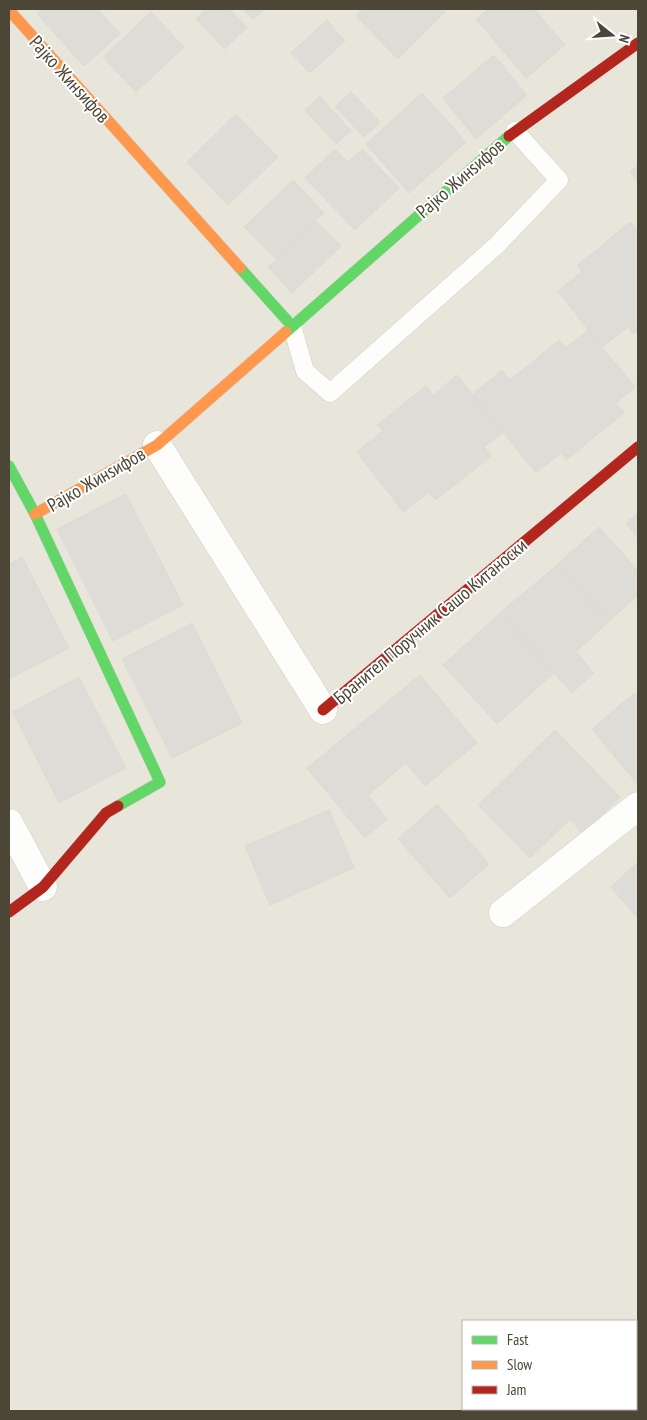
<svg xmlns="http://www.w3.org/2000/svg" width="647" height="1420" viewBox="0 0 647 1420" font-family="'PT Sans Narrow',sans-serif">
	<style>
		.residential { fill: #e8e5db; fill-rule: evenodd }
		.building { fill: #dddcd6; stroke: #dcdad3 }
		.lines { fill: none; stroke-linecap: round; stroke-linejoin: round }
		.lane-casing { stroke: #d0cec8; stroke-width: 19 }
		.street-casing { stroke: #d0cec8; stroke-width: 29 }
		.fast-casing { stroke: #d3d2c4; stroke-width: 12 }
		.slow-casing { stroke: #d3d2c4; stroke-width: 12 }
		.jam-casing { stroke: #d3d2c4; stroke-width: 12 }
		.lane { stroke: #fdfdfc; stroke-width: 18 }
		.street { stroke: #fdfdfc; stroke-width: 28 }
		.fast { stroke: #63d668; stroke-width: 11 }
		.slow { stroke: #ff974d; stroke-width: 11 }
		.jam { stroke: #b3261e; stroke-width: 11 }
		.labels { text-anchor: middle; dominant-baseline: central; stroke-width: 4; stroke-linejoin: round; paint-order: stroke }
		.street-label { font-size: 19px; fill: #4c4637; stroke: #fff }
	</style>
	<rect width="100%" height="100%" fill="#f3f3ee"/>
	<path class="residential" d="M9,9h629v1402h-629zM463,1321h173v88h-173z"/>
	<g class="building">
		<polygon points="43,9 98,9 120,34 84,66 37,14"/>
		<polygon points="206,9 229,9 247,27 225,49 196,19"/>
		<polygon points="243,9 265,9 253,19"/>
		<polygon points="363,9 442,9 445,12 398,59 356,16"/>
		<polygon points="488,9 534,9 565,45 526,78 476,19"/>
		<polygon points="151,12 184,47 136,92 103,57"/>
		<polygon points="327,20 345,41 310,73 291,53"/>
		<polygon points="494,55 527,95 476,139 443,98"/>
		<polygon points="351,92 380,122 364,137 335,107"/>
		<polygon points="422,93 466,142 409,193 366,144"/>
		<polygon points="320,96 351,131 336,144 305,110"/>
		<polygon points="236,114 278,157 228,205 187,162"/>
		<polygon points="335,149 348,162 362,149 399,188 355,230 305,178"/>
		<polygon points="638,166 638,182 630,172"/>
		<polygon points="293,180 324,213 276,259 244,227"/>
		<polygon points="316,221 341,246 292,293 268,267"/>
		<polygon points="630,222 637,231 638,229 638,330 633,334 628,327 602,347 558,291 582,272 577,266"/>
		<polygon points="588,330 635,387 616,403 624,413 566,460 561,453 536,473 472,395 502,370 510,380 559,340 566,348"/>
		<polygon points="457,375 502,433 484,447 492,456 435,500 429,492 403,512 357,452 383,431 377,425 426,386 433,395"/>
		<polygon points="126,494 183,605 113,641 57,529"/>
		<polygon points="638,513 638,538 626,523"/>
		<polygon points="599,527 638,571 638,595 608,622 558,564"/>
		<polygon points="22,557 69,648 9,679 9,564"/>
		<polygon points="558,564 608,622 576,652 594,673 572,693 500,613"/>
		<polygon points="500,613 554,673 497,724 443,665"/>
		<polygon points="192,623 242,723 172,758 122,659"/>
		<polygon points="420,675 477,743 425,786 406,763 368,795 387,819 365,838 307,768"/>
		<polygon points="79,677 126,768 59,803 13,712"/>
		<polygon points="634,693 638,698 638,785 592,729"/>
		<polygon points="555,730 620,797 583,834 570,819 530,858 478,805"/>
		<polygon points="437,804 489,864 450,898 398,839"/>
		<polygon points="329,810 354,868 270,905 245,846"/>
		<polygon points="638,862 638,918 611,887"/>
	</g>
	<g class="lines">
		<defs>
			<polyline id="lane" points="292,326 305,371 330,393 497,245 559,180 515,131"/>
			<g id="street">
				<polyline points="157,445 323,710"/>
				<polyline points="9,823 43,887"/>
				<polyline points="503,913 638,806"/>
			</g>
			<g id="fast">
				<polyline points="240,268 292,326"/>
				<polyline points="286,332 509,136"/>
				<polyline points="9,466 35,514 160,782 118,806"/>
			</g>
			<g id="slow">
				<polyline points="9,10 240,268"/>
				<polyline points="35,514 157,445 286,332"/>
			</g>
			<g id="jam">
				<polyline points="509,136 638,43"/>
				<polyline points="323,710 638,447"/>
				<polyline points="9,912 43,887 106,813 118,806"/>
			</g>
		</defs>
		<use href="#lane" class="lane-casing"/>
		<use href="#street" class="street-casing"/>
		<use href="#fast" class="fast-casing"/>
		<use href="#slow" class="slow-casing"/>
		<use href="#jam" class="jam-casing"/>
		<use href="#lane" class="lane"/>
		<use href="#street" class="street"/>
		<use href="#fast" class="fast"/>
		<use href="#slow" class="slow"/>
		<use href="#jam" class="jam"/>
	</g>
	<g class="labels">
		<g class="street-label">
			<text transform="translate(70 79) rotate(48)">Рајко Жинѕифов</text>
			<text transform="translate(460 178) rotate(-41)">Рајко Жинѕифов</text>
			<text transform="translate(96 479) rotate(-30)">Рајко Жинѕифов</text>
			<text transform="translate(430 621) rotate(-40)">Бранител Поручник Сашо Китаноски</text>
		</g>
	</g>
	<rect width="647" height="1420" fill="none" stroke="#4c4637" stroke-width="20"/>
	<rect x="462" y="1320" width="175" height="90" fill="#ffffff" stroke="#b7b5af"/>
	<rect x="472" y="1336" width="25" height="8" fill="#63d668" stroke="#b7b5af"/>
	<text x="507" y="1345" font-size="15" fill="#4c4637">Fast</text>
	<rect x="472" y="1361" width="25" height="8" fill="#ff974d" stroke="#b7b5af"/>
	<text x="507" y="1370" font-size="15" fill="#4c4637">Slow</text>
	<rect x="472" y="1386" width="25" height="8" fill="#b3261e" stroke="#b7b5af"/>
	<text x="507" y="1395" font-size="15" fill="#4c4637">Jam</text>
	<g transform="translate(612 35) rotate(107)" stroke="#ffffff" stroke-width="4" paint-order="stroke">
	<path d="M0-4L9 19L0 12L-9 19Z" fill="#4c4637"/>
	<text y="-8" font-size="14" font-weight="bold" text-anchor="middle" fill="#4c4637">N</text>
	</g>
</svg>
